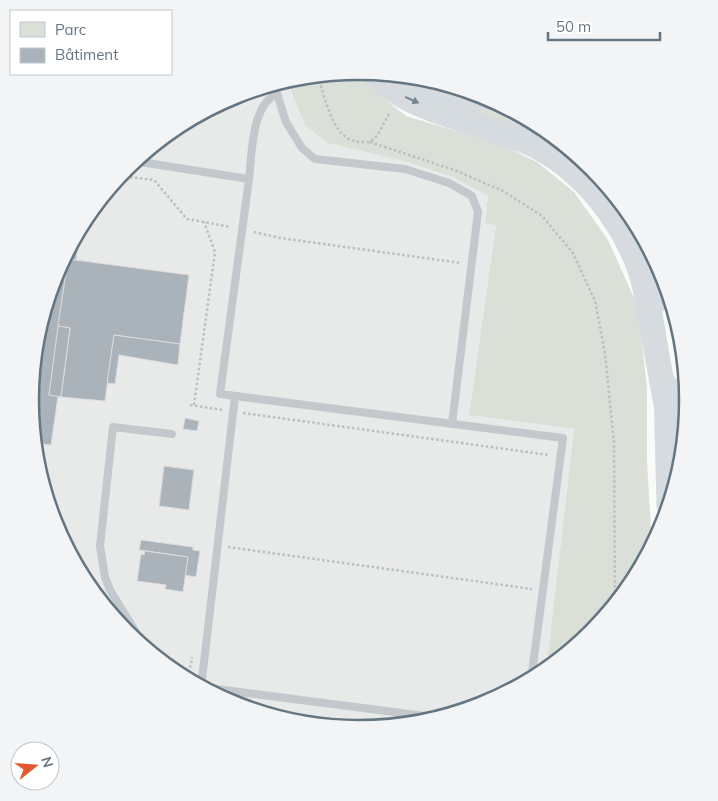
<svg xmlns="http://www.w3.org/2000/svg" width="718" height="801" viewBox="0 0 718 801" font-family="Mulish,sans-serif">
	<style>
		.built { fill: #e8e9e9 }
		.green { fill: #dadfd7 }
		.building { fill: #aab3b9; stroke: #dcdcda }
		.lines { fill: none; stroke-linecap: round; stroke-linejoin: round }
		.path { stroke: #bbbfc2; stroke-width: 2.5; stroke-dasharray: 2.5 2.5; stroke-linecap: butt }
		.service { stroke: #c3c8cc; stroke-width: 8 }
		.trunk { stroke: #d6dbdf; stroke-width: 25 }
		.oneway { fill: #768591 }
		.rim { fill: none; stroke: #657683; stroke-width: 2.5 }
	</style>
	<rect width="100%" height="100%" fill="#fafaf8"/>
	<polygon class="built" points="287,80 291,92 401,160 447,173 488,196 485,224 496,225 469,415 574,429 546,671 485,705 423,723 386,727 246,708 233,704 176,674 126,633 85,583 55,526 36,464 30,400 36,336 55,274 86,217 127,168 176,127 233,96"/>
	<g class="green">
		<polygon points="358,72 378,94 406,116 502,145 537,162 574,192 608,240 638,307 647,389 647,462 652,547 632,584 591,633 546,671 574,429 469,415 496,225 485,224 488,196 453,177 401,160 328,143 305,125 287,80 295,78"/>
		<polygon points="458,107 494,109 505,107 542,127 592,168 633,218 645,242 649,265 619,208"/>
		<polygon points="246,708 386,727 359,729 295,723"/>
	</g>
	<g class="building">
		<polygon points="82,224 76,260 68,259 49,395 58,396 51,445 34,443 30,400 36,336 55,274"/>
		<polygon points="68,259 189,275 180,344 114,335 105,401 61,397 70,328 58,326"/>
		<polygon points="58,326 70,328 61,397 49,395"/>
		<polygon points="114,335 180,344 178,365 119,355 115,384 107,383"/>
		<polygon points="185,418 199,421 197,431 183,429"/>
		<polygon points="164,466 194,470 189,510 159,506"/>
		<polygon points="141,540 193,547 193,550 200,551 196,577 185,575 188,557 139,550"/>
		<polygon points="145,551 188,557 183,592 165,589 166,585 137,581 141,554 144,555"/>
	</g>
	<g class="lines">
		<g class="path">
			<path d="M318,76c6,19 14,60 36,65 5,1 11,1 16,1l7,-6 13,-24"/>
			<polyline points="370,142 457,171 503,191 542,216 573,253 595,301 605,353 614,443 615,605"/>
			<polyline points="120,176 154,180 187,219 231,227"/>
			<polyline points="254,232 280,238 461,263"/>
			<polyline points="190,405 223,410"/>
			<polyline points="194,405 215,252 204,222"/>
			<polyline points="243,413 549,455"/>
			<polyline points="228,547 532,589"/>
			<polyline points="176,674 191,666 192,657"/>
		</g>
		<g class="service">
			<polyline points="274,84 286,122 302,148 315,159 405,169 449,183 472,196 478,212 452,424"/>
			<path d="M134,161l115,18c3,-24 2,-74 28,-85"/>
			<polyline points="249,179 220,394 563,438 531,680"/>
			<polyline points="147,650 110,590 105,577 100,546 113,427 172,434"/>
			<polyline points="201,687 440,718"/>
			<polyline points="201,688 235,396"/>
		</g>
		<g class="trunk">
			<path d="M373,73c27,30 73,41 111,54 16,6 34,11 50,18 50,26 89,75 107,128 8,27 11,55 16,82 3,16 6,32 9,49"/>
			<path d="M408,76c23,13 51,29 79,21"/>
			<polyline points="656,261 660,299"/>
			<polyline points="666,386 669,506"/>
		</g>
	</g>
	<defs><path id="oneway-solid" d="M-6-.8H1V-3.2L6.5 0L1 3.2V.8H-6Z" transform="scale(1.25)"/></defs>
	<use class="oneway" href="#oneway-solid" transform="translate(412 100) rotate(24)"/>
	<path d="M0 0H718V801H0ZM39 400a320 320 0 1 1 640 0a320 320 0 1 1-640 0Z" fill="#f3f4f5" fill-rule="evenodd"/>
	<path class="rim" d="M39 400a320 320 0 1 1 640 0a320 320 0 1 1-640 0Z"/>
	<rect x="10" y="10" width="162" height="65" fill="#ffffff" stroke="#c1c8cd"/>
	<rect x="20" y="22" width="25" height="15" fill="#dadfd7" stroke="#c1c8cd"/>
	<text x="55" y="35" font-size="15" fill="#657683">Parc</text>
	<rect x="20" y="48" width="25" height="15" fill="#aab3b9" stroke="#c1c8cd"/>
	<text x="55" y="60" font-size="15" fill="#657683">Bâtiment</text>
	<g transform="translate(35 766) rotate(73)"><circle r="24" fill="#ffffff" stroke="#c1c8cd"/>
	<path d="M0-4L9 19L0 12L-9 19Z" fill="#e4572e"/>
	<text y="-8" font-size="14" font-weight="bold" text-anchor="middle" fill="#657683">N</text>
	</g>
	<path d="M548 32v8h112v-8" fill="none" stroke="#657683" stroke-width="2.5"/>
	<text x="556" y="32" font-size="15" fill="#657683" stroke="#ffffff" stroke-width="4" paint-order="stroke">50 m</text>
</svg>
